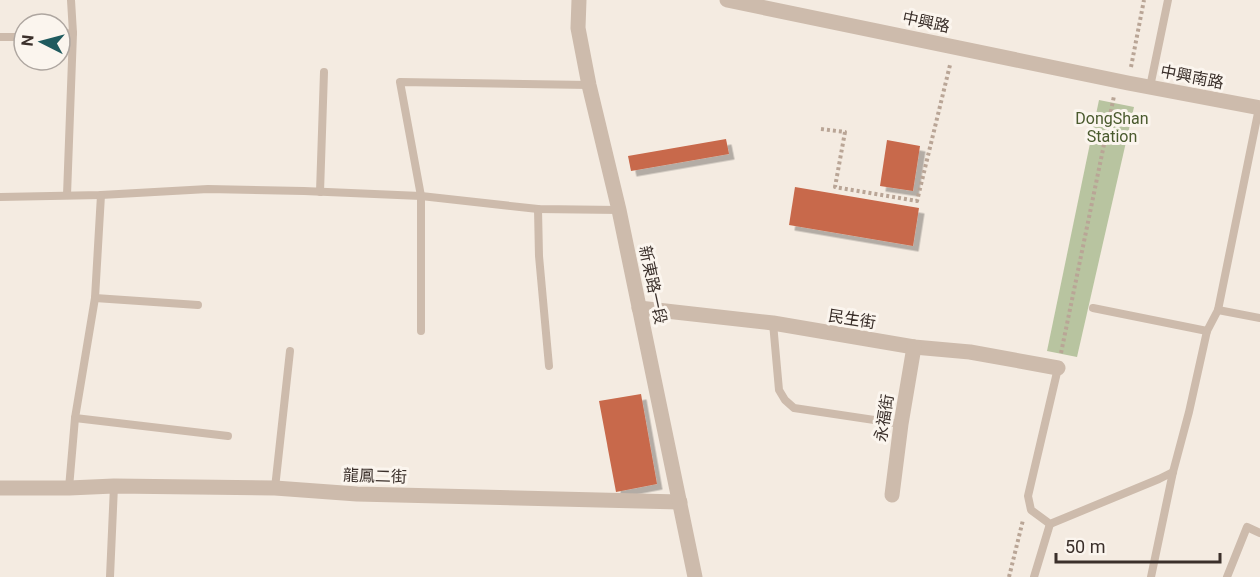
<svg xmlns="http://www.w3.org/2000/svg" width="1260" height="577" viewBox="0 0 1260 577" font-family="Roboto,'Noto Sans TC',sans-serif">
	<style>
		.green { fill: #b8c4a0 }
		.building { fill: #c8694b; filter: url(#shadow) }
		.lines { fill: none; stroke-linecap: round; stroke-linejoin: round }
		.path { stroke: #b9a596; stroke-width: 4; stroke-dasharray: 3 3; stroke-linecap: butt }
		.service { stroke: #cdbbac; stroke-width: 8 }
		.minor { stroke: #cdbbac; stroke-width: 15 }
		.tertiary { stroke: #cdbbac; stroke-width: 15 }
		.labels { text-anchor: middle; dominant-baseline: central; stroke-width: 6; stroke-linejoin: round; paint-order: stroke }
		.street-label { font-size: 16px; fill: #3b302b; stroke: #fbf5ee }
		.park-label { font-size: 16px; fill: #4a5a2e; stroke: #fbf5ee }
	</style>
	<defs>
		<filter id="shadow"><feDropShadow dx="5.5" dy="5.5" stdDeviation="0" flood-color="#0004"/></filter>
	</defs>
	<rect width="100%" height="100%" fill="#f4ebe1"/>
	<polygon class="green" points="1099,100 1134,107 1077,357 1047,351"/>
	<g class="building">
		<polygon points="726,139 729,154 631,171 628,156"/>
		<polygon points="887,140 920,146 913,191 880,186"/>
		<polygon points="795,187 919,208 913,246 789,225"/>
		<polygon points="641,394 657,484 616,492 599,401"/>
	</g>
	<g class="lines">
		<g class="path">
			<polyline points="1131,67 1144,0"/>
			<polyline points="821,129 845,132 835,187 917,201 950,65"/>
			<polyline points="1061,353 1114,96"/>
			<polyline points="1009,577 1023,520"/>
		</g>
		<g class="service">
			<polyline points="60,34 73,33"/>
			<polyline points="0,37 24,37"/>
			<polyline points="1150,87 1168,0"/>
			<polyline points="320,192 324,72"/>
			<polyline points="67,195 73,33 71,0"/>
			<polyline points="0,197 101,195 208,189 304,191 421,196 538,209 619,210"/>
			<polyline points="538,209 539,256 549,366"/>
			<polyline points="95,298 198,305"/>
			<polyline points="1093,308 1207,331"/>
			<polyline points="1218,310 1260,318"/>
			<polyline points="773,323 779,390 785,400 794,408 901,424"/>
			<polyline points="421,331 421,196 400,82 589,85"/>
			<polyline points="1058,368 1028,496 1031,510 1050,524 1159,479 1173,472"/>
			<polyline points="75,418 228,436"/>
			<polyline points="69,488 75,418 95,298 101,195"/>
			<polyline points="275,488 290,351"/>
			<polyline points="110,577 114,486"/>
			<polyline points="1034,577 1050,524"/>
			<polyline points="1151,577 1173,472 1189,412 1207,331 1218,310 1259,108"/>
			<polyline points="1227,577 1247,527 1260,533"/>
		</g>
		<g class="minor">
			<polyline points="727,0 1128,83 1260,108"/>
			<polyline points="639,308 773,323 914,347 970,352 1058,368"/>
			<polyline points="0,488 69,488 114,486 275,488 357,494 680,502"/>
			<polyline points="892,495 901,424 914,347"/>
		</g>
		<polyline class="tertiary" points="579,0 578,28 589,85 619,210 695,577"/>
	</g>
	<g class="labels">
		<g class="street-label">
			<text transform="translate(926 22) rotate(12)">中興路</text>
			<text transform="translate(1192 77) rotate(11)">中興南路</text>
			<text transform="translate(653 285) rotate(78)">新東路一段</text>
			<text transform="translate(852 319) rotate(9)">民生街</text>
			<text transform="translate(884 418) rotate(-81)">永福街</text>
			<text transform="translate(375 476) rotate(2)">龍鳳二街</text>
		</g>
		<g class="park-label">
			<text x="1112" y="118">DongShan<tspan x="1112" dy="18">Station</tspan></text>
		</g>
	</g>
	<g transform="translate(42 42) rotate(276)"><circle r="28" fill="#fbf5ee" stroke="#aea6a0" stroke-width="1.5"/>
	<path d="M0-4.5L10 22L0 15L-10 22Z" fill="#1f5a5e"/>
	<text y="-9" font-size="16" font-weight="bold" text-anchor="middle" fill="#3b302b">N</text>
	</g>
	<path d="M1056 553v9h164v-9" fill="none" stroke="#3b302b" stroke-width="3"/>
	<text x="1065" y="553" font-size="18" fill="#3b302b" stroke="#fbf5ee" stroke-width="4.5" paint-order="stroke">50 m</text>
</svg>
